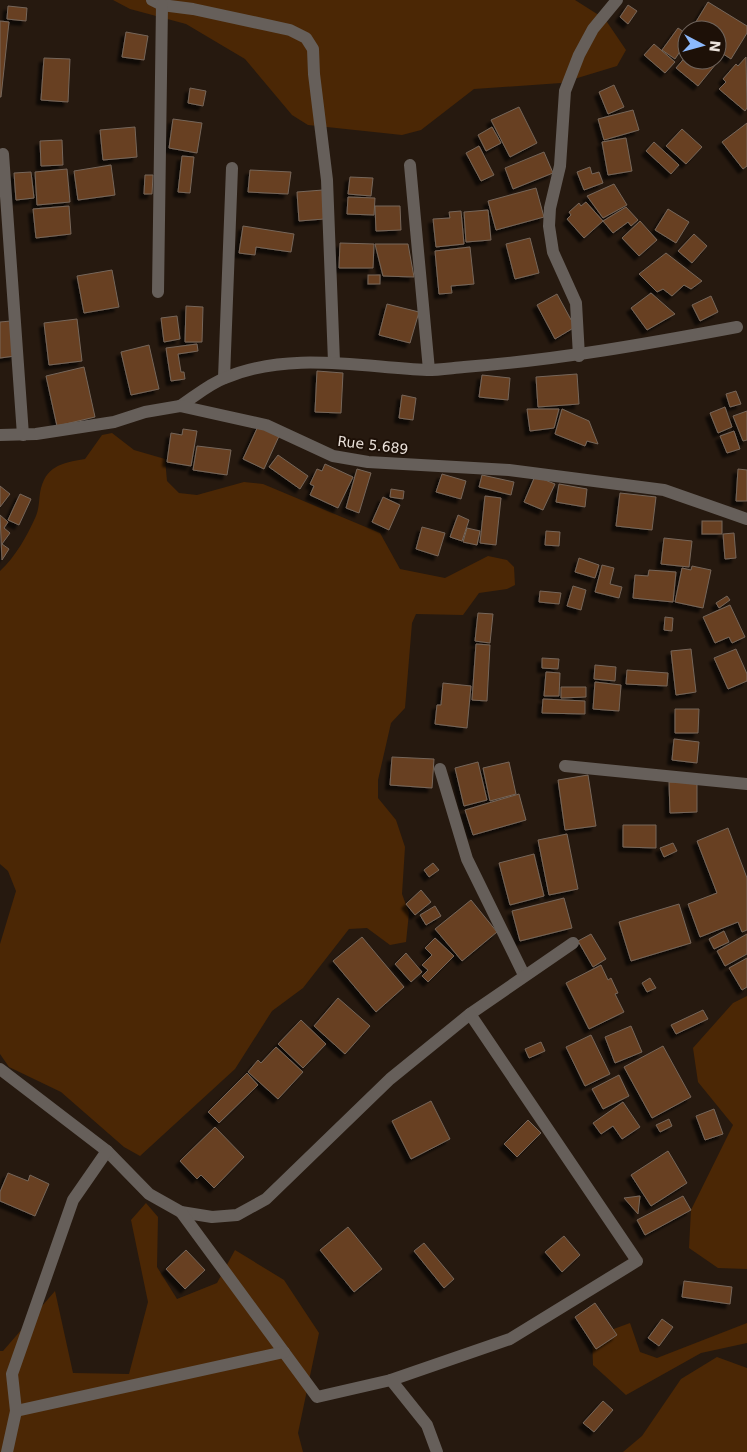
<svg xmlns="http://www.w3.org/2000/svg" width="747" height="1452" viewBox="0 0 747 1452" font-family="'DejaVu Sans',sans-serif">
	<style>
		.green { fill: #4b2705 }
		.building { fill: #684020; stroke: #76665a; filter: url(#shadow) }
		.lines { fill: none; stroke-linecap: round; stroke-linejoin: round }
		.minor { stroke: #665f5a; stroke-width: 12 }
		.labels { text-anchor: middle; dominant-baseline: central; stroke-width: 4; stroke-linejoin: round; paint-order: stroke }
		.street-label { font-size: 14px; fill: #ebe2db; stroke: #1d1007 }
	</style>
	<defs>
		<filter id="shadow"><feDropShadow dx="-4.5" dy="4.5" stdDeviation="1" flood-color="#0009"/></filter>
	</defs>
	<rect width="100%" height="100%" fill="#26190f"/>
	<g class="green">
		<polygon points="113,0 575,0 605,19 626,50 617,66 561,83 474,89 421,130 402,135 308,125 292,115 245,59 186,24 130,9"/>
		<path d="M112,433l22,17 31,9 2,22 12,12 18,2 47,-13 19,2 117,49 20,36 45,9 43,-22 19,4 7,7 1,18 -8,4 -28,4 -16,22 -47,-1 -4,9 -7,85 -14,15 -13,57v18l18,22 9,27 -3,47 7,19 -3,29 -16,3 -23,-17 -18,1 -46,59 -31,23 -37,58 -95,87 -16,-9 -63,-55 -52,-25 -9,-13v-110l16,-53 -8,-20 -8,-7v-293c16,-15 27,-35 36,-55 3,-7 3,-16 4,-23 5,-27 21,-30 45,-34l17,-24z"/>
		<polygon points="747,996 747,1269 718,1268 689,1248 691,1210 733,1125 698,1082 693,1048 733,1003"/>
		<polygon points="146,1203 158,1217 157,1267 177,1299 217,1283 235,1250 284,1280 319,1333 298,1433 303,1452 0,1452 0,1351 3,1351 55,1291 73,1373 129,1374 148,1302 131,1220"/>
		<polygon points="630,1323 640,1352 657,1358 747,1323 747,1343 701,1353 626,1395 593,1365 592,1337"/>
		<polygon points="717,1357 747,1368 747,1452 623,1452 642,1436 681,1379"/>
	</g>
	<g class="building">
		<polygon points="708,2 747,26 747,33 731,59 717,50 717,30 691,30"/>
		<polygon points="628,5 637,11 628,24 620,17"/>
		<polygon points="8,6 27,8 26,21 7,19"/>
		<polygon points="0,21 9,22 1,97 0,97"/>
		<polygon points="678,28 687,34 687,41 675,59 662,50"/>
		<polygon points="126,32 148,36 144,60 122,57"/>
		<polygon points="654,44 675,62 665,73 644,55"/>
		<polygon points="687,55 687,60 717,60 717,56 720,59 698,86 676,68"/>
		<polygon points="746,57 747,108 745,111 719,89 726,82 723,79 736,64 738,66"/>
		<polygon points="44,58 70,59 68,102 41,100"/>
		<polygon points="614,85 624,107 608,114 599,92"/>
		<polygon points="190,88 206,91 203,106 188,103"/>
		<polygon points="519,107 537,143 510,157 491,120"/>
		<polygon points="633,110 639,130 604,140 598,119"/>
		<polygon points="173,119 202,123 197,153 169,148"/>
		<polygon points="747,123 747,166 743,169 722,142"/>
		<polygon points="135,127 137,157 103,160 100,130"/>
		<polygon points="492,127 501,143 486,151 478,135"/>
		<polygon points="682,129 702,147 686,164 666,146"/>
		<polygon points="626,138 632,171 608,175 602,142"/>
		<polygon points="62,140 63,165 41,166 40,141"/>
		<polygon points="654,142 679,165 671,174 646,151"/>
		<polygon points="479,146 494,175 481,181 466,153"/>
		<polygon points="544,152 553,173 513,189 505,168"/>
		<polygon points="182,156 194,157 190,193 178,192"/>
		<polygon points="111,165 115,195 78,200 74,171"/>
		<polygon points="590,167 592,174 599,172 603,183 584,190 577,172"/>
		<polygon points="67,169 70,202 37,205 35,172"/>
		<polygon points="250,170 291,172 288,194 248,192"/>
		<polygon points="31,172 34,198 16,200 14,173"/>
		<polygon points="145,175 153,175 152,194 144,194"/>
		<polygon points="350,177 373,178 371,196 348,194"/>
		<polygon points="614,184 627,205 603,218 587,196"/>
		<polygon points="536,188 544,217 496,230 488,201"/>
		<polygon points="323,190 324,219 299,221 297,192"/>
		<polygon points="348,197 375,198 374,215 347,214"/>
		<polygon points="586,202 603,221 584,238 567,219 571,215 569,212 579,203 581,206"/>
		<polygon points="69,206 71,234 36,238 33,209"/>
		<polygon points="375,206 400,206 401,230 376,231"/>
		<polygon points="626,207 638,220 631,226 628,222 613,233 603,221"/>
		<polygon points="668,209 689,222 676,243 655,230"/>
		<polygon points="488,210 491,240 466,242 464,212"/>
		<polygon points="461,211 464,244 436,247 433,219 450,218 449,212"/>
		<polygon points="640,221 657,240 639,256 622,238"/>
		<polygon points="243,226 294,234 291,252 256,247 255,255 239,253"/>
		<polygon points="694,234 707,246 692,263 678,251"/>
		<polygon points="530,238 539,273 515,279 506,244"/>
		<polygon points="340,243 374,244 373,268 339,268"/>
		<polygon points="375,244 408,244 414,277 383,276"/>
		<polygon points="470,247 474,284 451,286 452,293 439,294 435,251"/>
		<polygon points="666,253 702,281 691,289 684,285 672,296 663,289 657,292 639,274"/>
		<polygon points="112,270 119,307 84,313 77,276"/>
		<rect x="368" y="275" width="12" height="9"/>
		<polygon points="651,293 675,314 647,330 631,308"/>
		<polygon points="557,294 575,327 555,339 537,305"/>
		<polygon points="711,296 718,312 700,321 692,305"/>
		<polygon points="387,304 419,312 410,343 379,335"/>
		<polygon points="186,306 203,307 202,342 185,342"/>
		<polygon points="177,316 180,339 164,342 161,318"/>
		<polygon points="77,319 82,361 49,365 44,323"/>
		<polygon points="11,321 15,356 0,358 0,322"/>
		<polygon points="197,344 198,351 178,354 181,372 184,372 185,379 171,381 166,348"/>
		<polygon points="149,345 159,389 131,395 121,352"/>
		<polygon points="84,367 95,417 57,426 46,376"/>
		<polygon points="317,371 343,373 341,413 315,412"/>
		<polygon points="577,374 579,404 538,407 536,377"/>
		<polygon points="482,375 510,378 508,400 479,397"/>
		<polygon points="736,391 741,404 730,407 726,394"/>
		<polygon points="402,395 416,398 413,420 399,418"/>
		<polygon points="725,407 732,427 718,433 710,413"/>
		<polygon points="527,409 559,409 554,428 530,431"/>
		<polygon points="562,409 589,421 598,444 587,441 585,446 555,434"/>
		<polygon points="747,411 747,440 743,441 733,416"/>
		<polygon points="259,424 280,434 264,469 243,459"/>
		<polygon points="183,429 197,431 191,466 167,462 171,433 182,435"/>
		<polygon points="734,431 740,449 727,453 720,436"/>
		<polygon points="197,446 231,450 227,475 193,470"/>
		<polygon points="278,455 308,476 300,489 269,467"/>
		<polygon points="325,464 353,477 338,508 310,495 314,486 310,484 317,469 322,471"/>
		<polygon points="357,469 371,473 359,513 346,508"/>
		<polygon points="738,469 747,470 747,501 736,501"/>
		<polygon points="442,474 466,481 461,499 436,492"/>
		<polygon points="482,475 514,482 511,495 479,487"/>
		<polygon points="535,476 555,484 543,510 524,502"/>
		<polygon points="559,484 587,489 585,507 556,502"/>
		<polygon points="0,486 10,494 0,507"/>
		<polygon points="391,489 404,491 403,499 390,497"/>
		<polygon points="620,493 656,497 652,530 616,526"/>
		<polygon points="20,494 31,499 19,525 8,520"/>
		<polygon points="485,496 501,498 496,545 480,543"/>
		<polygon points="383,497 400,505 389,530 372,522"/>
		<polygon points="0,515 8,522 4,528 10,533 2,544 9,549 2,560"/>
		<polygon points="458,515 469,520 462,541 450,537"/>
		<rect x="702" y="521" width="20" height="13"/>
		<polygon points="422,527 445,533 438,556 416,549"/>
		<polygon points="467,528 480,531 477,545 463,542"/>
		<polygon points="546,531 560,532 559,546 545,545"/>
		<polygon points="734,533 736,558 725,559 723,534"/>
		<polygon points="664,538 692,541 689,567 661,564"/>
		<polygon points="579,558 599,565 595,578 575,572"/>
		<polygon points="602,565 614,568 610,584 622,587 619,598 595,592"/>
		<polygon points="692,566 711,570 703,608 675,602 682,568 691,570"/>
		<polygon points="649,570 676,572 673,602 633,598 635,575 648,576"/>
		<polygon points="573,586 586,590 581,610 567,606"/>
		<polygon points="540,591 561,593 559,604 539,602"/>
		<polygon points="727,596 730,600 719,608 716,603"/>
		<polygon points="730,605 745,637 732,643 729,637 715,643 703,617"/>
		<polygon points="478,613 493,614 490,643 475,641"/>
		<polygon points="665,617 673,618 672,631 664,630"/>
		<polygon points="476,644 490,645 487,701 472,700"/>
		<polygon points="691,649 696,692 676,695 671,651"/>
		<polygon points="736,649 747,674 747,681 728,689 714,658"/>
		<polygon points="542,658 559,659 558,669 542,668"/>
		<polygon points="595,665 616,667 615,681 594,679"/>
		<polygon points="627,670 668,673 667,686 626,684"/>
		<polygon points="546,672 560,673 559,696 544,696"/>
		<polygon points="595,682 621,685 619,711 593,709"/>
		<polygon points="443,683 471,686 467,728 435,724 437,705 441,705"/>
		<polygon points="561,687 586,687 586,697 561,698"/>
		<polygon points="543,699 585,701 585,714 542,713"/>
		<polygon points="675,709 699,709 698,733 675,733"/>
		<polygon points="674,739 699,742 697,763 672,760"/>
		<polygon points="392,757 434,759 432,788 390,785"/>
		<polygon points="478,762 487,800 464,806 455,768"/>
		<polygon points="509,762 516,794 490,801 483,768"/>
		<polygon points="588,775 596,826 565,830 558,780"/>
		<polygon points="669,782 697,782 697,812 670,813"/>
		<polygon points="519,794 526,820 473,835 465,810"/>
		<polygon points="623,825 656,825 656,848 623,847"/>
		<polygon points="728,828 747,878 747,930 742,932 738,922 700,937 688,904 717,893 697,841"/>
		<polygon points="567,834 578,889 549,895 538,840"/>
		<polygon points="673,843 677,851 664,857 660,848"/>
		<polygon points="534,854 544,896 510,905 499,863"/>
		<polygon points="433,863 439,870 429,877 424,870"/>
		<polygon points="421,890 431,902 415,915 406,904"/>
		<polygon points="564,898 572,928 520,941 512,911"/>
		<polygon points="471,900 497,932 462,961 435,929"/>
		<polygon points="679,904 691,943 631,961 619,922"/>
		<polygon points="435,906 441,916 426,925 420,915"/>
		<polygon points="724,931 729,942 714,949 709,939"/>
		<polygon points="591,934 606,959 593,967 578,941"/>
		<polygon points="747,934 747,954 725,966 717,951"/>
		<polygon points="362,937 404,987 376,1012 333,961"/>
		<polygon points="435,938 454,956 428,982 422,976 428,970 422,965 432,955 425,948"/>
		<polygon points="406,953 422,972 411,982 395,964"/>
		<polygon points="747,958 747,987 742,990 729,968"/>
		<polygon points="601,965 608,980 611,978 618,993 615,994 624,1012 589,1029 566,983"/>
		<polygon points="650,978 656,988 647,992 642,983"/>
		<polygon points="338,998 370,1026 345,1054 314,1026"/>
		<polygon points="703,1010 708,1019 676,1034 671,1025"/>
		<polygon points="301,1020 326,1044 303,1068 278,1044"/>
		<polygon points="631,1026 642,1052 615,1063 605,1037"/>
		<polygon points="591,1035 610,1074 585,1086 566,1047"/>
		<polygon points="541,1042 545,1051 529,1058 525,1049"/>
		<polygon points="663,1046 691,1097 652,1118 624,1067"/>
		<polygon points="276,1047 303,1072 278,1099 248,1072 258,1060 261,1063"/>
		<polygon points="247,1073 258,1085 219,1123 208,1112"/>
		<polygon points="619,1075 629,1096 603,1109 592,1089"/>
		<polygon points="431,1101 450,1139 411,1159 392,1121"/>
		<polygon points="623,1102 640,1127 622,1139 613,1126 601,1134 593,1123"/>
		<polygon points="714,1109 723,1134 705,1140 696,1116"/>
		<polygon points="669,1119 672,1126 660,1132 656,1125"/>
		<polygon points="528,1120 541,1133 517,1157 504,1144"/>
		<polygon points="215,1127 244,1157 214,1188 201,1175 197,1179 180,1161"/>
		<polygon points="668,1151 687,1183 651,1206 631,1175"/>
		<polygon points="8,1173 28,1181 30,1175 49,1184 35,1216 0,1201 0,1192"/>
		<polygon points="640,1196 638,1214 624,1198"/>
		<polygon points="683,1196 691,1210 645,1235 637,1220"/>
		<polygon points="348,1227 382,1269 354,1292 320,1250"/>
		<polygon points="564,1236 580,1255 562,1272 545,1252"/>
		<polygon points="424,1243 454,1279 444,1288 414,1251"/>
		<polygon points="186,1250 205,1270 185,1289 166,1269"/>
		<polygon points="684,1281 732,1287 730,1304 682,1297"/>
		<polygon points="595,1303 617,1335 596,1349 575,1317"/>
		<polygon points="662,1319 673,1327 659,1346 648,1338"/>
		<polygon points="603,1401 613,1410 594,1432 583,1423"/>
	</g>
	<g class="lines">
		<g class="minor">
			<polyline points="152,0 162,5 193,9 290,30 306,38 313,49 314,74 327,180 334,362"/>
			<polyline points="3,154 23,435"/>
			<polyline points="410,165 429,370"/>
			<polyline points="158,292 162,5"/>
			<polyline points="579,356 576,303 553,252 549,226 550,208 560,166 565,91 579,55 593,29 617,0"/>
			<polyline points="224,378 232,168"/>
			<path d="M180,406c14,-9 29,-22 45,-28 64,-27 135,-11 202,-8 12,0 25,-2 37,-3 93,-7 182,-23 273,-40"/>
			<polyline points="0,435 36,434 114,422 145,412 180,406 266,425 333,456 368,462 509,470 664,490 747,519"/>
			<polyline points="565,766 747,784"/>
			<polyline points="440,769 467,859 524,975"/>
			<polyline points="0,1069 107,1151 149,1194 181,1212 212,1217 237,1215 266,1199 390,1079 470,1014 573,943"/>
			<polyline points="181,1212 317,1397 391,1380 510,1339 637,1261 470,1014"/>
			<polyline points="391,1380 427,1425 437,1452"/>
			<polyline points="16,1411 284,1352"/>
			<polyline points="7,1452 16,1411 12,1374 73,1200 107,1151"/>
		</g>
	</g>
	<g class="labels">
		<g class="street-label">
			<text transform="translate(373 445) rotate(7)">Rue 5.689</text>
		</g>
	</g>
	<g transform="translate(702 45) rotate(96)"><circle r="24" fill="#1d1007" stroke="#6f645c"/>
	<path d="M0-4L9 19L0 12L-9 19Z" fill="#8cb9fc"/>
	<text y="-8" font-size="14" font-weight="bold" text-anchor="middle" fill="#ebe2db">N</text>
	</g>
</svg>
